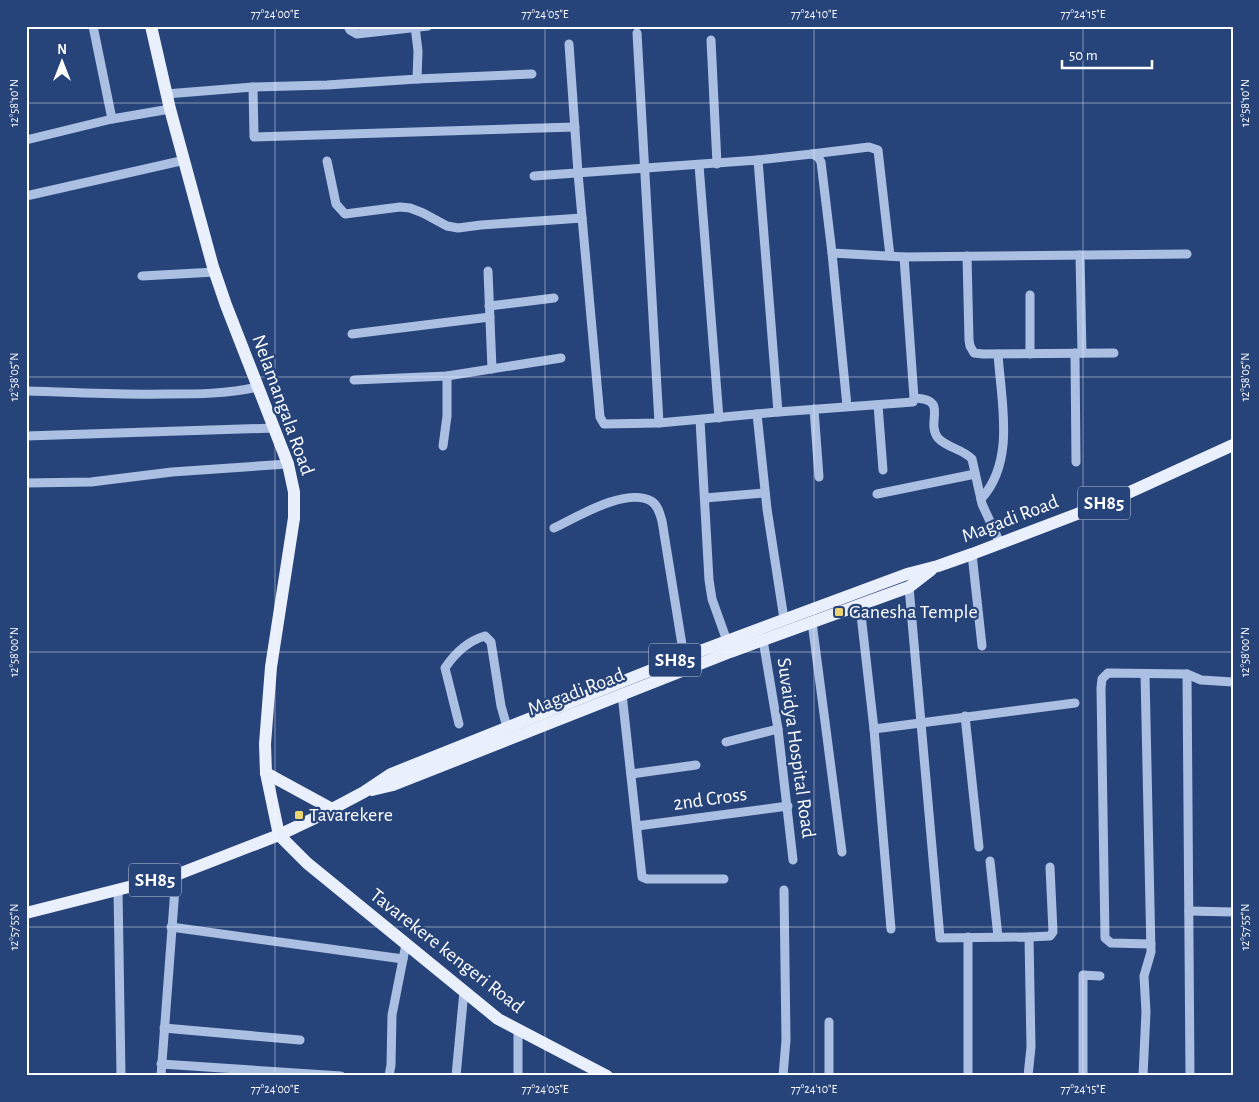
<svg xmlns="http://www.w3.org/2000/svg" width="1259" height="1102" viewBox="0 0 1259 1102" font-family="'Alegreya Sans',sans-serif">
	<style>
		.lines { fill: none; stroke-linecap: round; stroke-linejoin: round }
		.minor { stroke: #abbfe3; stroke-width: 9 }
		.major { stroke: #eaeffc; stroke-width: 12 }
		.ticks { fill: none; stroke: #fff; stroke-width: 1; stroke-opacity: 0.45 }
		.poi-dot { fill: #ebd371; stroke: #27447a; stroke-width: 2 }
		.labels { text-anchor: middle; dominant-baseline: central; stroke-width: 4.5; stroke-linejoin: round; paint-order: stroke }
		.shield { fill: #27447a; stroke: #bec7d7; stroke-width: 1 }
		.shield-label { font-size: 19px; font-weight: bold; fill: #fff }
		.street-label { font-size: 20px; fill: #fff; stroke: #27447a }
		.poi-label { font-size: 20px; fill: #fff; stroke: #27447a; text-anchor: start }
		.neatline { fill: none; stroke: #fff; stroke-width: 2 }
		.ticks-label { font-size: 12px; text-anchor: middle; fill: #fff }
	</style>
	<rect width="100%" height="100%" fill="#27447a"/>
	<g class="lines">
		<g class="minor">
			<polyline points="93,26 112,119"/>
			<polyline points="348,26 350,30 357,34 428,26"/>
			<polyline points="637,33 659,423"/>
			<polyline points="711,40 717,164"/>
			<polyline points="569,44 578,173 600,417 604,424 659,423 778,412 913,402 914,398 904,257"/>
			<polyline points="417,79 532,74"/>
			<polyline points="253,87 254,137 575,127"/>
			<polyline points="166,94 253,87 327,85 417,79 418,51 415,26"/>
			<polyline points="26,140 112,119 170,109"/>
			<polyline points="812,154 869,147 878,150 890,256"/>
			<polyline points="758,160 812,154 818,157 821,162 832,253 847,406"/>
			<polyline points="327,161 336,204 345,214 400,207 410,208 423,213 447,226 458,228 481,225 582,218"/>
			<polyline points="699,165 719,418"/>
			<polyline points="534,176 758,160 778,412"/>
			<polyline points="26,196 185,160"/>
			<polyline points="832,253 904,257 1187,254"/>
			<polyline points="1080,255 1082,353"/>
			<polyline points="967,256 969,340 970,346 974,353 983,354 1114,353"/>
			<polyline points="488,271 492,369"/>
			<polyline points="142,276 215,272"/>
			<polyline points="1030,295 1030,354"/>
			<polyline points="489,306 554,298"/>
			<polyline points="352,334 490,317"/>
			<polyline points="1075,353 1076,462"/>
			<polyline points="354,380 447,376 561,358"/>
			<path d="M26,391c47,1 93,4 140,3 31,0 61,0 92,-7"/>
			<path d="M914,398c36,1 11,23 24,40 9,10 25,11 34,21l10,45 18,39"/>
			<polyline points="878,405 883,470"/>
			<polyline points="814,409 819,477"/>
			<polyline points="757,414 767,509 784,619"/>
			<polyline points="700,420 709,580 712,599 727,641"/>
			<polyline points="26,436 274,428"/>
			<polyline points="443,446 447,416 447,376"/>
			<polyline points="26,483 91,482 172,472 288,464"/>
			<polyline points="877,494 975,474"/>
			<polyline points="705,498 765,493"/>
			<path d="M981,499c35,-38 20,-98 17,-145"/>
			<path d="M554,528c23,-11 72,-41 97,-27 7,4 9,13 11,20l22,136"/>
			<polyline points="972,554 982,646"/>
			<polyline points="909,587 940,938 1029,937 1031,1047 1028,1076"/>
			<polyline points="860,606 874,729 891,929"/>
			<polyline points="812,622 842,852"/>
			<polyline points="763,640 778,729 793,860"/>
			<polyline points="1187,674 1190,1076"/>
			<polyline points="622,694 642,877 647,879 724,879"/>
			<polyline points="965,716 979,847"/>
			<path d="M459,724l-14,-56c10,-15 23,-27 40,-32l6,6 10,64 6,21"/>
			<polyline points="874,729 1075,703"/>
			<polyline points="726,742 778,729"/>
			<polyline points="631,774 696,765"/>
			<polyline points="637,826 788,806"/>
			<polyline points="990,861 998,937"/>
			<polyline points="118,889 121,1076"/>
			<polyline points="1189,911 1233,912"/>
			<polyline points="171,927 403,959"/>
			<polyline points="1029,937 1050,936 1053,932 1050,867"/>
			<polyline points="1151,944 1111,943 1105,938 1101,688 1102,679 1108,673 1187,674 1201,680 1233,682"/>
			<polyline points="164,1028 300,1040"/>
			<polyline points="161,1064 341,1076"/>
			<polyline points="161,1076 176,875"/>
			<polyline points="389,1076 391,1065 392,1015 406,944"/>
			<polyline points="456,1076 464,991"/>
			<polyline points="518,1076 518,1030"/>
			<polyline points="783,1076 786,1040 784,890"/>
			<polyline points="829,1076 829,1022"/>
			<polyline points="968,1076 968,937"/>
			<polyline points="1083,1076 1083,975 1100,976"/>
			<polyline points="1143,1076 1146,1012 1144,976 1151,952 1145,674"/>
		</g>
		<g class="major">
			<polyline points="151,26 170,109 213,267 226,305 288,464 294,492 294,518 271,667 265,744 266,773 279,835"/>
			<polyline points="266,773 332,809"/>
			<polyline points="372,790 393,785 730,652 909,587 931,570"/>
			<polyline points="279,835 307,863 498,1019 607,1076"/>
			<polyline points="26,913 176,875 279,835 317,817 364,792 391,774 684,657 907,574 938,566 972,554 1077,514 1130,492 1233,445"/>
		</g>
	</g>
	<path class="ticks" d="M275,26v1050M545,26v1050M814,26v1050M1083,26v1050M26,103h1207M26,377h1207M26,652h1207M26,927h1207"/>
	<g class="poi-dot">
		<rect x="834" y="607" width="10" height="10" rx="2.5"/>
		<rect x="294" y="810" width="10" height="10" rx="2.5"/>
	</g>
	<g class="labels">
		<g class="shield">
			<rect x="1078" y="486.5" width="52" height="33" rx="4"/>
			<rect x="649" y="643.5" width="52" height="33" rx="4"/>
			<rect x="129" y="863.5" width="52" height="33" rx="4"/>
		</g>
		<g class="shield-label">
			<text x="1104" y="503">SH85</text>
			<text x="675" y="660">SH85</text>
			<text x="155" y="880">SH85</text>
		</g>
		<g class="street-label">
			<text transform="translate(283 405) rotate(70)">Nelamangala Road</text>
			<text transform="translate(1010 519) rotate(-21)">Magadi Road</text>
			<text transform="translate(576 692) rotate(-21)">Magadi Road</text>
			<text transform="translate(796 748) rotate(82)">Suvaidya Hospital Road</text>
			<text transform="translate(710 799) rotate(-8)">2nd Cross</text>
			<text transform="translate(447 951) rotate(38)">Tavarekere kengeri Road</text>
		</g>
		<g class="poi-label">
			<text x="849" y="612">Ganesha Temple</text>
			<text x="309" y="815">Tavarekere</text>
		</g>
	</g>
	<rect width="1259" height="1102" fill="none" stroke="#27447a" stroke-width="55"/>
	<g transform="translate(62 62)" stroke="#27447a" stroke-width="4" paint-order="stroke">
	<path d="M0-4L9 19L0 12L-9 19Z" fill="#ffffff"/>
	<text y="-8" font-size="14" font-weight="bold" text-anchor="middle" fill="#ffffff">N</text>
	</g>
	<path d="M1062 60v8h90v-8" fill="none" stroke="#ffffff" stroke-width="2.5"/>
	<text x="1069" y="60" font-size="15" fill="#ffffff" stroke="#27447a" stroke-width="4" paint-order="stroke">50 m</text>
	<rect x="28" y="28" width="1204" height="1046" class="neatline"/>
	<g class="ticks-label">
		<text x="275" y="18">77°24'00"E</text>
		<text x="545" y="18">77°24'05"E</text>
		<text x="814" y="18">77°24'10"E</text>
		<text x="1083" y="18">77°24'15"E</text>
		<text transform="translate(14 103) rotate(-90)" y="4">12°58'10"N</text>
		<text transform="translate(1245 103) rotate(-90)" y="4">12°58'10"N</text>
		<text transform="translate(14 377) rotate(-90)" y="4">12°58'05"N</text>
		<text transform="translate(1245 377) rotate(-90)" y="4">12°58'05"N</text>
		<text transform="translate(14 652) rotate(-90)" y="4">12°58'00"N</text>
		<text transform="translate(1245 652) rotate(-90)" y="4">12°58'00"N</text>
		<text transform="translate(14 927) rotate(-90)" y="4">12°57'55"N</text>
		<text transform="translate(1245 927) rotate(-90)" y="4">12°57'55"N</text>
		<text x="275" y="1093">77°24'00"E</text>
		<text x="545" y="1093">77°24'05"E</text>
		<text x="814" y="1093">77°24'10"E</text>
		<text x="1083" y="1093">77°24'15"E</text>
	</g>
</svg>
